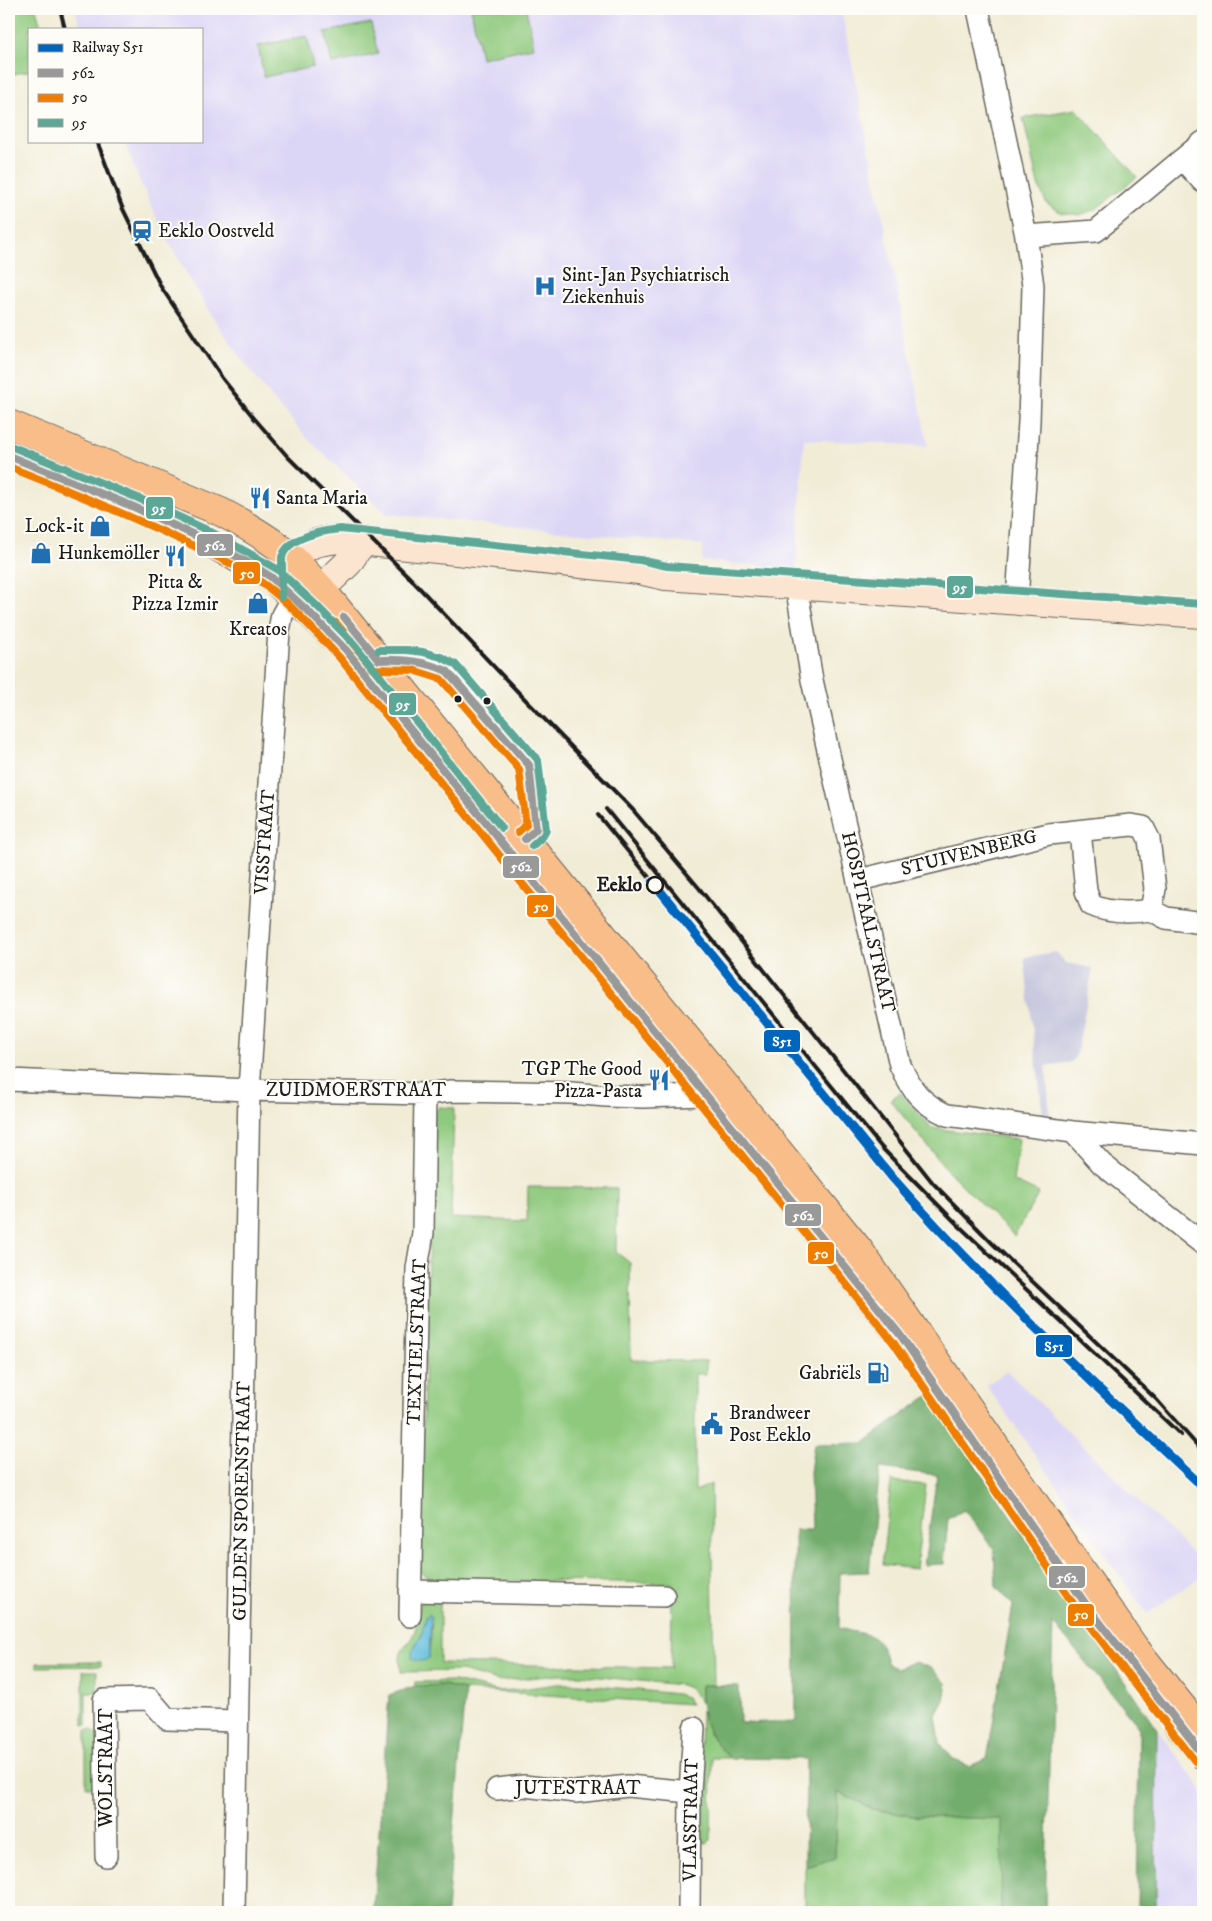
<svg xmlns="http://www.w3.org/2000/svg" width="1212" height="1921" font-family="'IM FELL DW Pica',serif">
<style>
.built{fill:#dcd6f6}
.industrial{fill:#c2c2dc}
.green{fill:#8fc97e;stroke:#56724d;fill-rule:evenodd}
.forest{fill:#73ad6d;stroke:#486444;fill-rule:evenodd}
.water{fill:#5ebcdc;stroke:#3d6c7c}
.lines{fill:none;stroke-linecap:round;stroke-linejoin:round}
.street-casing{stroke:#67655d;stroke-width:24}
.secondary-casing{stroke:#67655d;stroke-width:30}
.primary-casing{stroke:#67655d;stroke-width:30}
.street{stroke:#fff;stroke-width:21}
.secondary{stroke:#fce5d0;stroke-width:28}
.primary{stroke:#f8bd89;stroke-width:28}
.rail{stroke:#1c1c1c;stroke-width:4}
.bus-1-casing{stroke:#fdfcf7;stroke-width:11}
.bus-2-casing{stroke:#fdfcf7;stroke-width:11}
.bus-3-casing{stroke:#fdfcf7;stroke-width:11}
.bus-1{stroke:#999;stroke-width:8}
.bus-2{stroke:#ef7d00;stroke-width:8}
.bus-3{stroke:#5da796;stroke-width:8}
.rail-1-casing{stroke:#fdfcf7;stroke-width:12}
.rail-1{stroke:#0065bd;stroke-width:9}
.bus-dot{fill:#1c1c1c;stroke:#fdfcf7;stroke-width:2}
.stop-dot{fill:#fdfcf7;stroke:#1c1c1c;stroke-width:2.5}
.labels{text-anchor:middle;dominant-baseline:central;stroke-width:4;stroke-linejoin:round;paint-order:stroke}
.poi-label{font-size:19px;fill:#1c1c1c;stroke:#fdfcf7;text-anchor:start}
.street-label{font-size:19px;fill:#1c1c1c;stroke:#fdfcf7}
.stop-label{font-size:19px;font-weight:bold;fill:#1c1c1c;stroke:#fdfcf7;text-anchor:end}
.line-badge{stroke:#fdfcf7;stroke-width:2}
.badge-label{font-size:14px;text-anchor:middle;font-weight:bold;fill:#fff}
</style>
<rect width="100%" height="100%" fill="#fdfcf7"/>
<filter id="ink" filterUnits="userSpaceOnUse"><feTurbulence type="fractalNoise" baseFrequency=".02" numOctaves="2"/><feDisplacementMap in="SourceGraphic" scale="10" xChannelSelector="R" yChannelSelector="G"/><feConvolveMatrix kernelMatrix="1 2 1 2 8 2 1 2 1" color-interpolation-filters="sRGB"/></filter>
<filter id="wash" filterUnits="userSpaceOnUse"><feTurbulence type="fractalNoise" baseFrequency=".0096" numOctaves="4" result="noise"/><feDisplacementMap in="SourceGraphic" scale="20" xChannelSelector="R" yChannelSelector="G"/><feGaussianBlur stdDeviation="1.12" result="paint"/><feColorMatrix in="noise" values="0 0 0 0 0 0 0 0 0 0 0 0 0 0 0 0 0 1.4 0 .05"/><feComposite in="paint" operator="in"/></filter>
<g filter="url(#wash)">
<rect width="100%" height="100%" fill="#f1ecd6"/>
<!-- built -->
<path class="built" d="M75,9H841L928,446L804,439L796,568L702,561L703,545L387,514L308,439L274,400L244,362L214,319L171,247L140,182L124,141H201V29H81Z
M1007,1371L1203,1564V1575L1147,1614L986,1385Z
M1157,1729L1203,1791V1912H1156Z"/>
<!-- industrial -->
<path class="industrial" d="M1056,952L1066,963L1093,968L1077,1053L1072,1062L1046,1066L1050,1118L1043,1117L1024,957Z"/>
<!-- green -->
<path class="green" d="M9,9H36L42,29H29V71L9,75Z
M471,9H526L534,47L481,58Z
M371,23L378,54L332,64L325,32Z
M307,36L313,67L264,77L258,46Z
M1076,109L1137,177L1096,209L1080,215L1062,213L1047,204L1038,185L1023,118Z
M900,1093L932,1128L1019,1139L1013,1181L1039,1193L1014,1236L949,1172L890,1100Z
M439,1107L454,1108L451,1218L527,1221L528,1187L617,1188L616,1252L630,1263L631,1360L706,1361V1374H695V1491L711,1484L714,1685H701V1704L691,1689L681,1685L580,1675H558L498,1681L461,1671L401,1672C397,1643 406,1653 414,1633C418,1624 418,1612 420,1602L440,1596V1663L671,1668L672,1583L431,1579L418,1571L433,1113ZM432,1624L429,1658L415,1645L421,1636L424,1628Z
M891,1481L926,1485L916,1569L882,1565Z
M101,1662V1666L37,1667V1663Z
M83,1671H97V1692H86V1725H83Z
M454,1681L498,1691L513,1690L557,1684H579L677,1694L686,1697L691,1704L465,1690L444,1685L415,1686V1682Z
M701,1710L709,1734L729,1758H712L711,1840L707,1843L698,1842Z
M86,1730H92L98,1735V1787H86Z
M838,1792L873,1809L911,1816L1003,1819L1001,1912H805V1866L835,1857Z"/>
<!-- forest -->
<path class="forest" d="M928,1396L1157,1729L1156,1912H1137L1139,1727L1053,1623L1045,1912H1001L1002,1819L911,1816L873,1809L838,1792L835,1857L805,1866L806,1759L729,1758C705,1730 701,1723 701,1685L739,1686L740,1723L796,1721L795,1530H812L810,1472L814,1444L863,1443ZM880,1468L937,1475L924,1565L944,1564L948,1519L964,1510L994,1549L996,1587L1013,1605L987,1759L969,1766L954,1760L940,1743L936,1715L944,1700L947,1684L933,1669L916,1662L896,1668L887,1664C882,1631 866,1636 839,1628L840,1573L869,1572Z
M444,1685L465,1690L447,1912H373L389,1695L415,1686Z"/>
<!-- water -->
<path class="water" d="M429,1614L431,1616L429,1658C422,1662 419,1662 412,1658V1651L421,1636L426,1617Z"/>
</g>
<g filter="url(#ink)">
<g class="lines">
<!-- street casing -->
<g class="street-casing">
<path id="street" d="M978,9L1026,236L1033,286L1029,422L1017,600
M1183,160L1203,182
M1026,236L1096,231L1203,142
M796,585L812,680L900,1065C911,1090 922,1104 947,1115L1073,1132L1203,1144
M859,880L1049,834L1131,825L1143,827L1149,839L1155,889L1151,910C1131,913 1110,914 1091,905L1086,891L1080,831
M1151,910L1166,918L1203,923
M9,1080L249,1090L425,1094L451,1091L571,1093L606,1096L643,1097L704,1095L715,1087
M1073,1132L1102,1164L1203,1244
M410,1591L664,1596
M410,1616L417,1268L423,1233L425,1094
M497,1789L524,1786L576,1792L628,1786L690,1792
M106,1856L104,1700L150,1699L167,1719L237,1721
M234,1912L249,1090L279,631L282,615L292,597
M689,1912L690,1792L694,1728"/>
</g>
<!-- secondary casing -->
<g class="secondary-casing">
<path id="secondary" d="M362,542L348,563L321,589L292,597V558C309,543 317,541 340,539L639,570L666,576L1203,614"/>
</g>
<!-- primary casing -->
<g class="primary-casing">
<path id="primary" d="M9,424L221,512C246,525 271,539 292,558C302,568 311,579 321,589L859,1250L1134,1647L1203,1733
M9,456L134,507L207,541L271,577L311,614L346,650L391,706
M436,761L894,1328
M1177,1723L1203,1755"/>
</g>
<!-- street -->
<use href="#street" class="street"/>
<!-- secondary -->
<use href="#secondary" class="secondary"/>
<!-- primary -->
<use href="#primary" class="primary"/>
<!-- rail -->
<path class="rail" d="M60,9L65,29
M97,141L122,207L161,287L222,378L254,418L288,457L409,577L519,693L633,810L699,888L933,1183L992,1243L1156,1399L1203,1452
M606,809L882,1148L956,1223L1181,1435
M598,815L653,882"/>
<!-- bus-1 casing -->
<g class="bus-1-casing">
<path id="bus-1" d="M9,456L134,507L207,541L247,562L271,577L311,614L346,650L901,1336L1087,1606L1203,1755
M344,617L379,660C404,659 424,661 447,671L529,765L536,829L525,839"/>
</g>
<!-- bus-2 casing -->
<g class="bus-2-casing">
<path id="bus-2" d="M9,467C67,490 124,513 181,540C209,553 240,566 265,585C292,605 315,632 339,657L893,1342L1079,1612L1195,1761
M336,623L374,669L413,670L441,679L519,769L526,825L518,832"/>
</g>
<!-- bus-3 casing -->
<g class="bus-3-casing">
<path id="bus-3" d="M13,447L138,498L211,532L277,569L318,607L354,644L502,828
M282,597V557C288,537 322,531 340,529L640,560L667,566L1203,604
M379,650H407L423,652L441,657L455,664L538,760L546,830L543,836L532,846"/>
</g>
<!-- bus-1 -->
<use href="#bus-1" class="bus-1"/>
<!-- bus-2 -->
<use href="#bus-2" class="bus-2"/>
<!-- bus-3 -->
<use href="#bus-3" class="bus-3"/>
<!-- rail-1 casing -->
<g class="rail-1-casing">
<path id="rail-1" d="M653,882L891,1176C988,1287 1096,1386 1203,1487"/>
</g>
<!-- rail-1 -->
<use href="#rail-1" class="rail-1"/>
</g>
</g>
<!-- icons -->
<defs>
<g id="station-bare" transform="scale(1.725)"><path d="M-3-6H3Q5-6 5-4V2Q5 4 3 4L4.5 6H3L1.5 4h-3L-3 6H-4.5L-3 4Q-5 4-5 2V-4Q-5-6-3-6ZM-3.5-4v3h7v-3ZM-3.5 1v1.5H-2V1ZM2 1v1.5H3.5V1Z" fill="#1f6fb2" stroke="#fdfcf7" stroke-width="2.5" paint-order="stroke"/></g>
<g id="hospital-bare" transform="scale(1.725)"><path d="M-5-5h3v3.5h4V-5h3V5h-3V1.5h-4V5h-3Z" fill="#1f6fb2" stroke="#fdfcf7" stroke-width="2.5" paint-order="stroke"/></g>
<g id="restaurant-bare" transform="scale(1.725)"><path d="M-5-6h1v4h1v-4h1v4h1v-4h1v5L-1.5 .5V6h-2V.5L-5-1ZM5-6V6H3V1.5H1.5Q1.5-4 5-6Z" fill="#1f6fb2" stroke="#fdfcf7" stroke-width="2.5" paint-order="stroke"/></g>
<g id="shop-bare" transform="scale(1.725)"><path d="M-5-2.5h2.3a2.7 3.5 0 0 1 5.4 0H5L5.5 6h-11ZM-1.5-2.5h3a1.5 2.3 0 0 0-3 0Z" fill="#1f6fb2" stroke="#fdfcf7" stroke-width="2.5" paint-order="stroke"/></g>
<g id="fuel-bare" transform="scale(1.725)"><path d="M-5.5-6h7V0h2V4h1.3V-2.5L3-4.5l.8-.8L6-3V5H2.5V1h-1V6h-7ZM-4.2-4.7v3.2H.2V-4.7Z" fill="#1f6fb2" stroke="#fdfcf7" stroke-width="2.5" paint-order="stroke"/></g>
<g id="civic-bare" transform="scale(1.725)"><path d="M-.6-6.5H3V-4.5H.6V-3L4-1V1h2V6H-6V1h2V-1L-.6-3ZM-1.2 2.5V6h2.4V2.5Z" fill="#1f6fb2" stroke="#fdfcf7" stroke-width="2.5" paint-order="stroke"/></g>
</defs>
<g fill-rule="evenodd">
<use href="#station-bare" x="142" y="231"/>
<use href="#hospital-bare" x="545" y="286"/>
<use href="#restaurant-bare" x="260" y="498"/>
<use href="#shop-bare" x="100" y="526"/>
<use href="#shop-bare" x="41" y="553"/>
<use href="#restaurant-bare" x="175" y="556"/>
<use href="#shop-bare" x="258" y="603"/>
<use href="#restaurant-bare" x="659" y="1080"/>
<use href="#fuel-bare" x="878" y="1373"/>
<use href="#civic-bare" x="712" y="1424"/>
</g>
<!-- markers -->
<g class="bus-dot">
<circle cx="458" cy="699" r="4.5"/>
<circle cx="487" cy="701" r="4.5"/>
</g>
<circle class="stop-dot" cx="655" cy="885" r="8"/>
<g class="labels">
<!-- poi labels -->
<g class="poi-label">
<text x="158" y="231">Eeklo Oostveld</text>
<text x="562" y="275">Sint-Jan Psychiatrisch<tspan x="562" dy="22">Ziekenhuis</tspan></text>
<text x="276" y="498">Santa Maria</text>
<text x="84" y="526" text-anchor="end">Lock-it</text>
<text x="58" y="553">Hunkemöller</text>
<text x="175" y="582" text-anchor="middle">Pitta &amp;<tspan x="175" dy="22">Pizza Izmir</tspan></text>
<text x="258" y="629" text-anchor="middle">Kreatos</text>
<text x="642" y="1069" text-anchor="end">TGP The Good<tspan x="642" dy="22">Pizza-Pasta</tspan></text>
<text x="861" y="1373" text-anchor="end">Gabriëls</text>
<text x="729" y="1413">Brandweer<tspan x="729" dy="22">Post Eeklo</tspan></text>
</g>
<!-- street labels -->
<g class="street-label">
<text transform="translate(265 842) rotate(-86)">VISSTRAAT</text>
<text transform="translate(969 853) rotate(-14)">STUIVENBERG</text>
<text transform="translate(868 922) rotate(77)">HOSPITAALSTRAAT</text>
<text x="356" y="1090">ZUIDMOERSTRAAT</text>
<text transform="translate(417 1342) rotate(-88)">TEXTIELSTRAAT</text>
<text transform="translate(242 1501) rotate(-89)">GULDEN SPORENSTRAAT</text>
<text transform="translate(106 1768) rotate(-90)">WOLSTRAAT</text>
<text x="578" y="1788">JUTESTRAAT</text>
<text transform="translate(691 1820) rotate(-89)">VLASSTRAAT</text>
</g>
<!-- stop labels -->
<g class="stop-label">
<text x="642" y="885">Eeklo</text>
</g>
</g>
<g class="line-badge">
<rect x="145" y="496" width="29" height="24" rx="5" fill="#5da796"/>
<rect x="196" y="533" width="38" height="24" rx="5" fill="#999"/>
<rect x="232" y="561" width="29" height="24" rx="5" fill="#ef7d00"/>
<rect x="946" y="575" width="28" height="24" rx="5" fill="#5da796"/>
<rect x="388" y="692" width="29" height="24" rx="5" fill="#5da796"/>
<rect x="502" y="855" width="38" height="24" rx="5" fill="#999"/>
<rect x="526" y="894" width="29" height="24" rx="5" fill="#ef7d00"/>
<rect x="763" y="1029" width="38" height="24" rx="5" fill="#0065bd"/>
<rect x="784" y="1203" width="38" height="24" rx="5" fill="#999"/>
<rect x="807" y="1241" width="28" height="24" rx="5" fill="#ef7d00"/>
<rect x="1035" y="1334" width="38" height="24" rx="5" fill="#0065bd"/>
<rect x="1048" y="1565" width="38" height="24" rx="5" fill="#999"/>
<rect x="1067" y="1603" width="28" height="24" rx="5" fill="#ef7d00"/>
</g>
<g class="badge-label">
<text x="159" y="513">95</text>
<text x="215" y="550">562</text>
<text x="247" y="578">50</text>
<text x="960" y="592">95</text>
<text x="403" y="709">95</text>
<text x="521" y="871">562</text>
<text x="541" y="911">50</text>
<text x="782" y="1046">S51</text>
<text x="803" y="1220">562</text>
<text x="821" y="1258">50</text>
<text x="1054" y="1351">S51</text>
<text x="1067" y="1582">562</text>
<text x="1081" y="1619">50</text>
</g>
<!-- margin -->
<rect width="1212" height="1921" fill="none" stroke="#fdfcf7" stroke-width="30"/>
<!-- legend -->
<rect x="28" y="28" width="175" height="115" fill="#fdfcf7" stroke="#a3a29f"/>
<rect x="38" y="44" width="25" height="8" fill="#0065bd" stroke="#a3a29f"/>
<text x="72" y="52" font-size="15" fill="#1c1c1c">Railway S51</text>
<rect x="38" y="69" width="25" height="8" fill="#999999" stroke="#a3a29f"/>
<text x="72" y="78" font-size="15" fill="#1c1c1c">562</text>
<rect x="38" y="94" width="25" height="8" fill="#ef7d00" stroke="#a3a29f"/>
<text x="72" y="102" font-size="15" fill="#1c1c1c">50</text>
<rect x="38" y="119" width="25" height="8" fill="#5da796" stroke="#a3a29f"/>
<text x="72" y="128" font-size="15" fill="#1c1c1c">95</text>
</svg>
